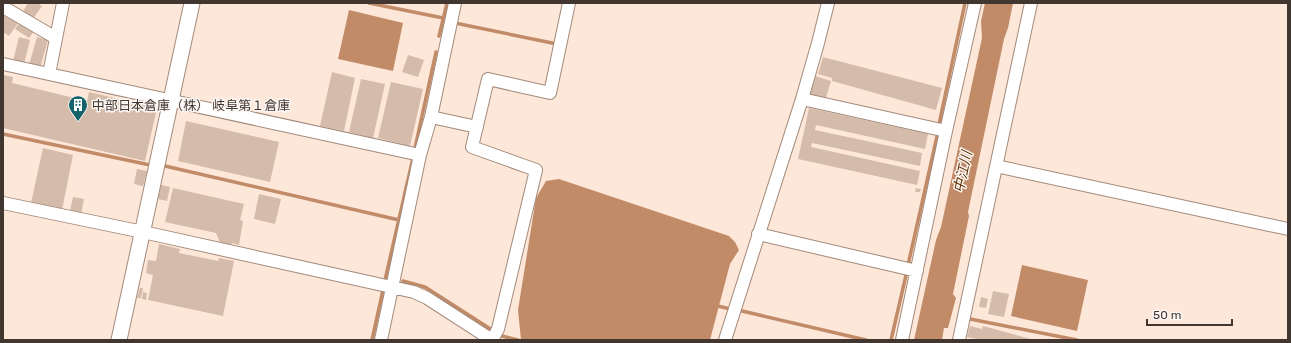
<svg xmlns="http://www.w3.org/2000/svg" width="1291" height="343" font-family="Rubik,'Noto Sans JP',sans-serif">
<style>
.water{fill:#c28b68}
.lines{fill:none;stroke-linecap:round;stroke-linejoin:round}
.stream{stroke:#c28b68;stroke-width:3.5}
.building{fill:#d5bbaa}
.minor-casing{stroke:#a38a7a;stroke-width:14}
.tertiary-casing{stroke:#a38a7a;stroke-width:17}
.minor{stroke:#fff;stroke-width:12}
.tertiary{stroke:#fff;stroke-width:15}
.labels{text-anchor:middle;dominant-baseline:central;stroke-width:3;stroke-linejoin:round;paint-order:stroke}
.poi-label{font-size:13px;fill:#423730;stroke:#fdf7f4;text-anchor:start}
.water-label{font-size:14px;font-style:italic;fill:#622f02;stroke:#fdf7f4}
</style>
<rect width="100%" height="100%" fill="#fde7d9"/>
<!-- water -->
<path class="water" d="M985,3H1013L1008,28L1004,39L968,212L969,216L953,294L956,298L948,328H944L942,340H914L936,240L941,227L982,38L981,21Z
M349,10L403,23L393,71L338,59Z
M559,179L729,236L735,242L739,250L730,264L710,340H521L518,310L536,198L546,181Z
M1022,265L1088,280L1077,331L1011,316Z"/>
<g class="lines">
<!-- stream -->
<path class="stream" d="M369,3L443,18
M455,23L557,44
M439,36L447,3
M939,124L965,3
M3,134L150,165
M415,148L436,52
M165,166L399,220
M908,265L938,132
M385,280L413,158
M403,281L425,287L492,330
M718,306L730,309
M742,311L866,340
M970,319L1077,340
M502,336L518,340
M372,340L383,290
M891,340L907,271"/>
</g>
<!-- building -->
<path class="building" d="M28,3H37L42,6L31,22L21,15Z
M3,13L18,23L9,36L3,32Z
M20,22L34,31L29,38L15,29Z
M19,37L30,40L24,64L13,61Z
M37,37L48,40L40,68L29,65Z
M408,55L424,60L418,77L402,72Z
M823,57L942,88L936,110L832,81V78L818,74Z
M332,72L355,78L344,131L320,126Z
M3,75L13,77L12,83L87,101L89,92L157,108L145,161L3,128Z
M815,76L831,81L825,101L809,97Z
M361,79L385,84L373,138L349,132Z
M391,82L423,89L410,146L378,138Z
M809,108L928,134L925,149L816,125L815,130L922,153L920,166L812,143L811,147L920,171L917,185L798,159Z
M186,121L279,142L270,182L178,161Z
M43,148L73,155L62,210L31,203Z
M137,169L147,171L143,186L134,184Z
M161,185L170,187L167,201L158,199Z
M173,188L244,204L240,220L243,221L239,245L232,243L230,247L221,245L216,233L165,222Z
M916,188L921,189L920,192H915Z
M259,194L281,199L275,224L254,219Z
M73,197L84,199L81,214L70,211Z
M159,244L180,249L179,253L218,261L219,258L234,261L223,316L148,300L153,275L146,273L148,260L156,261Z
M140,288H143L141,298H137Z
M993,291L1009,294L1004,317L988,314Z
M143,292L147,293L146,300L142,299Z
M981,297L988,299L986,308L979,307Z
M970,326L982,329L983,326L1034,340H982L967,337Z"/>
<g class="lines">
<!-- minor casing -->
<g class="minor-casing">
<path id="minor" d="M3,7L56,38
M3,64L420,155
M49,74L63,3
M802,99L946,131
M431,117L477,127
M996,166L1288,229
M3,203L143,232L414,292L427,298L492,340
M758,234L917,271
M381,340L420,155L431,117L455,3
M492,340L498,329L536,170L472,147L488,79L550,93L569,3
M725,340L802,99L818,43L828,3
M902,340L946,131L975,3
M959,340L1031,3"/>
</g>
<!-- tertiary casing -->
<g class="tertiary-casing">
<path id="tertiary" d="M119,340L192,3"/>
</g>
<!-- minor -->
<use href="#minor" class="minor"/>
<!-- tertiary -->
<use href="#tertiary" class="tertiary"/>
</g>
<!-- icons -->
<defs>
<g id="building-pin" transform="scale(1)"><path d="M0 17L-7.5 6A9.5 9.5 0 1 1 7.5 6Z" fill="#14636a" stroke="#fdf7f4"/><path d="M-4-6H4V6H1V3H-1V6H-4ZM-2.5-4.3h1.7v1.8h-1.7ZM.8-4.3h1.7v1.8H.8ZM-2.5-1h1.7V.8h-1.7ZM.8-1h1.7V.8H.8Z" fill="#fff"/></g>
</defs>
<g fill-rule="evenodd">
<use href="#building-pin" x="78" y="105"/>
</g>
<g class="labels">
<!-- poi labels -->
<g class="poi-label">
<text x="92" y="105">中部日本倉庫（株） 岐阜第１倉庫</text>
</g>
<!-- water labels -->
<g class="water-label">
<text transform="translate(963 172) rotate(-78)">中江川</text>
</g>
</g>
<!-- border -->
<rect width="1291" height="343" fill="none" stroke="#423730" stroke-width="8"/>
<!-- scale -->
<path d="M1147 319v6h85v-6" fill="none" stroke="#423730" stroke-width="2"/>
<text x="1153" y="319" font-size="12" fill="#423730" stroke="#fdf7f4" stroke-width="3" paint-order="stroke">50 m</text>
</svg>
